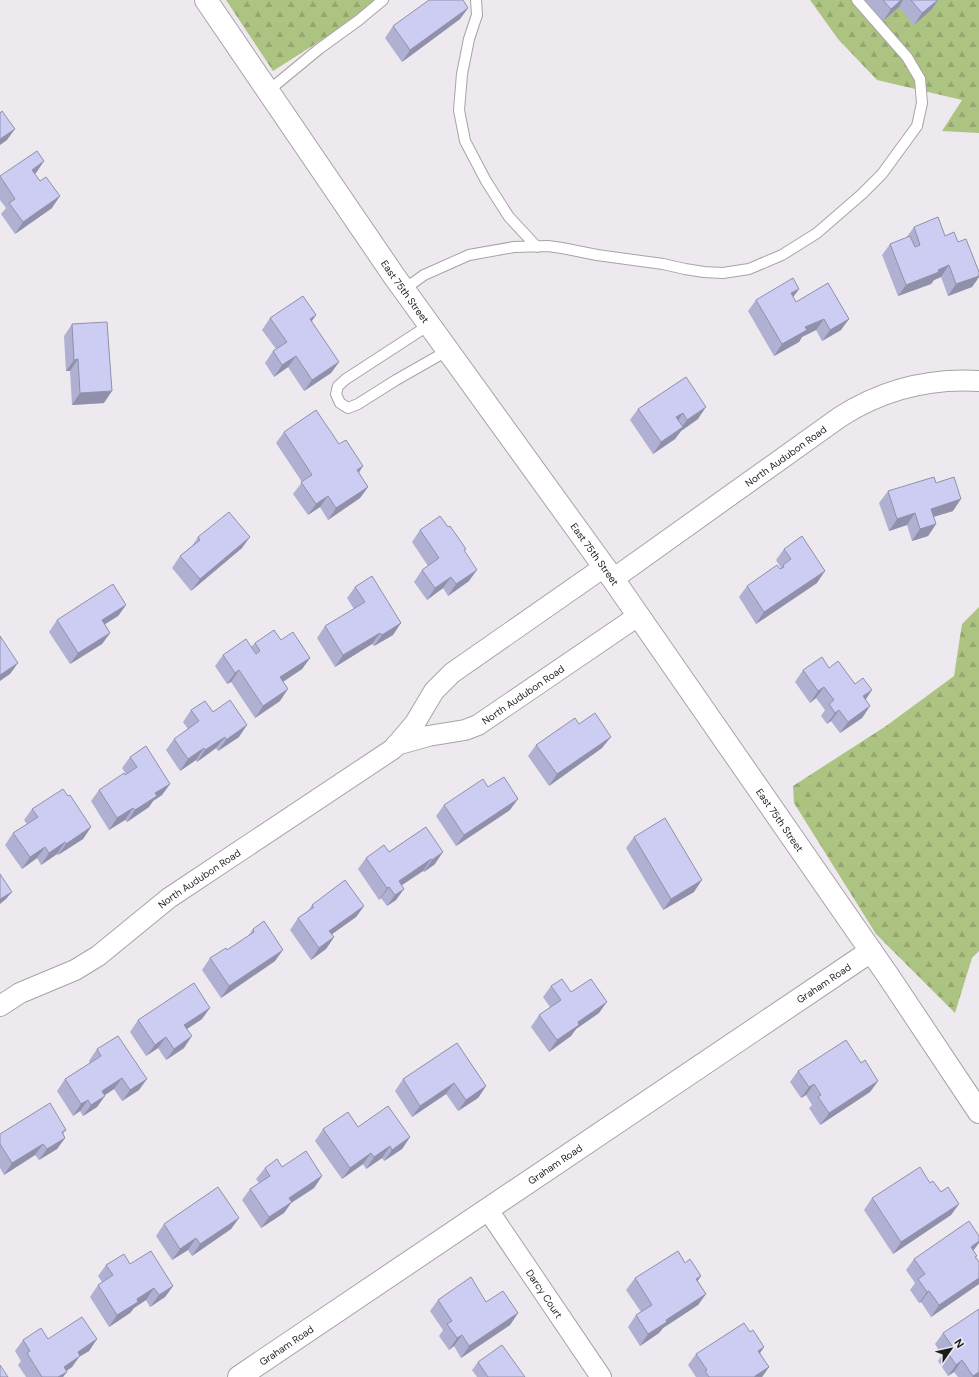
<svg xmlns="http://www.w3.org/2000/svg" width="979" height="1377" font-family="'DM Sans',sans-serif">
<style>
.forest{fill:url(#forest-firs)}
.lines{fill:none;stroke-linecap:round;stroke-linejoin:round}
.lane-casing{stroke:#a8a3a8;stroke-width:12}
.street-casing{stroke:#a8a3a8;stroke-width:22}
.secondary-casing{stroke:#a8a3a8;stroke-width:24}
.lane{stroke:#fff;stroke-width:10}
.street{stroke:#fff;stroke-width:20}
.secondary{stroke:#fff;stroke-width:22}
.wall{fill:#b0b0d2}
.shaded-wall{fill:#9090ab}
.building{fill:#cdcdf4;stroke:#9090ab}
.labels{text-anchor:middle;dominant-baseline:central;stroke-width:3.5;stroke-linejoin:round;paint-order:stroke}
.street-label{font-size:10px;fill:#1d1c1d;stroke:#eee9ee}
</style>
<defs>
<pattern id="forest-firs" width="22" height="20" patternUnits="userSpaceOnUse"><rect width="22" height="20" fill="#adc381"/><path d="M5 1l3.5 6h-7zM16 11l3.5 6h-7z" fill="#94a76f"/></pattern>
</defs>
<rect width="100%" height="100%" fill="#eee9ee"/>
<!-- forest -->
<path class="forest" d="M226,0H384L273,71Z
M810,0H979V133L942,131L962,100L877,80L838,39Z
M979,607V951L972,958L955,1013L876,934L794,803L793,786L886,726L954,676L962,624Z"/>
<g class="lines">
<!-- lane casing -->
<g class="lane-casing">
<path id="lane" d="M476,0L477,15L469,39L462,74L459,110L465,141L486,181L509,217L537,247
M268,91L319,49L359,20L383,0
M403,290L424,275L469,255L514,247L548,246L562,248L597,255L663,264L685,269L704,272L723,273L749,269L782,255L817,233L862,194L882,174L917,126L922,103L920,79L907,57L857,0
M429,325L346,379L338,386L336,394L340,403L348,408L358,404L396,380L447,351"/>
</g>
<!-- street casing -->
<g class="street-casing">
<g id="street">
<path id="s1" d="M613,579L840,417C882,390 929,378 979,381"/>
<path id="s2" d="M396,745L428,736L465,730L478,725L638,616"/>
<path id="s3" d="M0,1006L20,993L75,970L98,956L169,898L393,749L415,723L434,691L452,673L604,567"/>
<path id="s4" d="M488,1210L601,1377"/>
</g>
</g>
<!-- secondary casing -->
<g class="secondary-casing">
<g id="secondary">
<path id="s5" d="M206,0L394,276L613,579L889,977L979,1112"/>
<path id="s6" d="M239,1377L871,951"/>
</g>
</g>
<!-- lane -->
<use href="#lane" class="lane"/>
<!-- street -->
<use href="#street" class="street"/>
<!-- secondary -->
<use href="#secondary" class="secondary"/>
</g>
<!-- wall -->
<path class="wall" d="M865,0H938L932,9L914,25L899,7L883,21Z
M468,8L460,19L402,62L385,38L393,26Z
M44,161L35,174L52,208L15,234L1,214L6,208L0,200V176Z
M914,227L945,236L958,242L979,272V277L972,287L948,296L941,277L934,280L931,284L898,296L882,255L890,244L906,238Z
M799,289L793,297L796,302L841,330L822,341L816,330L802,337L799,342L774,356L748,311L756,300Z
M270,318L312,322L339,362L331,373L304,391L288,367L274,377L265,363L273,351L276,349L262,330Z
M72,324L104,403L72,405L70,371H66L64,336Z
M686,377L698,419L681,431L675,439L653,454L630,420L638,409Z
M284,432L339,444L363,466L359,473L368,487L360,498L328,520L320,507L308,515L293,494L302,482L276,443Z
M936,483L953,511L933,517L936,524L928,536L912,541L907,525L889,531L879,503L888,491Z
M420,530L464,551L469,581L448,596L443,588L427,600L414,582L422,570L428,566L412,542Z
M198,537L242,548L191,591L172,568L180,556L192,546Z
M784,549L817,583L756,624L739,597L747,586L780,569L781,568L776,560Z
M355,587L393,635L374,646L372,644L335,667L317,638L325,626L354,609L347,598Z
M126,605L118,616L105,624L110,633L102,644L70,664L49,632L57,620Z
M281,640L310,658L302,669L283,682L280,701L255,718L231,682L227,684L215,666L223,655L251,647L255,643Z
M803,670L865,699L870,706L862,718L840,733L831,721L827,724L821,716L825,710L816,698L810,703L795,682Z
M191,710L213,712L239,737L218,751L216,748L197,762L196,760L180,771L166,750L174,739L188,729L183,722Z
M579,724L602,748L549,786L528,756L536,745Z
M130,757L170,784L162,795L153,801L149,807L127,822L125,820L109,830L91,801L99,790L126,774L122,768Z
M488,787L510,810L456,846L436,816L444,805Z
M68,796L91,827L83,839L58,855L57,854L41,865L37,858L22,869L5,845L13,833L27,824L24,820L32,809Z
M426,827L435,864L424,872L423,871L402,885L396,900L387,906L381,898L379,900L358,869L366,858L389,852Z
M634,837L694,892L663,910L626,848Z
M312,905L364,906L356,917L332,934L334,937L326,949L311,960L290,930L298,918L308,911Z
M253,929L275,961L221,998L202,970L210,958L227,950L248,936Z
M551,986L571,992L599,1013L576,1029L571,1036L549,1052L531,1027L539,1015L550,1007L543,997Z
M202,1019L187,1029L184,1048L166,1060L158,1048L146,1056L130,1032L138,1020Z
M457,1043L486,1086L478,1098L458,1111L446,1094L412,1117L395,1091L403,1079Z
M97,1049L139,1090L122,1101L114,1089L105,1095L97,1107L83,1116L80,1111L73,1116L57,1091L65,1079L90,1063L89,1061Z
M861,1063L878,1081L870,1092L820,1125L809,1108L812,1105L806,1095L801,1098L790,1082L798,1071Z
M358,1127L410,1137L402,1149L384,1161L382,1158L366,1169L363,1164L342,1179L315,1141L323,1129Z
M66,1130L63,1134L65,1138L57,1149L39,1160L35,1155L4,1175L0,1168V1134Z
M282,1167L322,1176L314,1188L291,1203L284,1213L261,1228L242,1200L250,1189L259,1183L256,1179L265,1168Z
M930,1183L941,1192L959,1204L951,1215L893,1254L864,1210L872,1198Z
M239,1218L231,1229L192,1256L188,1250L172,1260L156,1236L164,1224Z
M974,1251L976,1257L979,1262V1284L931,1317L921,1302L919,1303L910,1290L915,1283L906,1270L914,1259Z
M130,1264L173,1286L165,1297L150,1307L146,1300L134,1308L130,1313L109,1327L90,1297L98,1285L102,1282L98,1276L106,1265Z
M635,1278L698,1281L706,1294L698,1305L663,1328L659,1333L640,1346L628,1327L636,1315L641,1312L626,1290Z
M438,1300L486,1302L518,1313L510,1325L461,1358L454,1346L449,1350L439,1336L443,1330L430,1311Z
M750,1332L764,1347L760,1353L769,1367L762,1377H696L688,1365L696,1354Z
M943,1333L979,1377H958L954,1372L948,1376L938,1361L942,1355L935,1344Z
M48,1339H97L89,1351L79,1357L72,1367L66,1371L63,1377H26L18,1365L21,1361L15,1351L23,1340Z
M478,1362L525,1377H477L472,1370Z"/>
<!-- shaded-wall -->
<path class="shaded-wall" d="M901,0H903L899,7L883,21L891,9Z
M938,0L932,9L914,25L922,13Z
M468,8L460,19L402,62L410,50Z
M15,129L7,140L0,145V139Z
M44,161L36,173L24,181L32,170Z
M60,196L52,208L15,234L23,222Z
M949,265L941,277L934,280L931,284L898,296L906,285L938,270Z
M979,276V277L972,287L948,296L956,284Z
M799,289L791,300V293Z
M316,315L308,327L310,319Z
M824,319L816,330L802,337L799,342L774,356L782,344L805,327Z
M849,319L841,330L822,341L830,330Z
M296,356L288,367L274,377L282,365Z
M78,359L70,371H66L74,360Z
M339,362L331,373L304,391L312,380Z
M112,391L104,403L72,405L80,393Z
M706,407L698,419L681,431L675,439L653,454L661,442L681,428L687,420Z
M683,413L675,425L676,417Z
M363,466L355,477L357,470Z
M368,487L360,498L328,520L336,508Z
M328,496L320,507L308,515L316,504Z
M961,499L953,511L923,520L931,509Z
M915,513L907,525L889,531L897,519Z
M936,524L928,536L912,541L920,529Z
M250,537L242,548L191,591L200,579Z
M477,570L469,581L448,596L456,584Z
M825,571L817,583L756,624L764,612Z
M451,577L443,588L427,600L435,588Z
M126,605L118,616L94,631L102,620Z
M401,623L393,635L374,646L382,635Z
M110,633L102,644L70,664L78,653Z
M380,633L372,644L335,667L343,655Z
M310,658L302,669L272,689L280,677Z
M18,663L10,674L0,681V675Z
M239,670L231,682L227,684L235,673Z
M824,687L816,698L810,703L818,691Z
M288,689L280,701L255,718L263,706Z
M872,690L864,702L863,696Z
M870,706L862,718L840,733L848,722Z
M839,710L831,721L827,724L835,713Z
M247,725L239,737L218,751L226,740Z
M225,737L216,748L197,762L205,750Z
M611,737L602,748L549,786L557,774Z
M204,748L196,760L180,771L188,759Z
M170,784L162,795L153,801L149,807L127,822L135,810L155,793Z
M518,799L510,810L456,846L464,835Z
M133,808L125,820L109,830L117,818Z
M91,827L83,839L58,855L66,844Z
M65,842L57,854L41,865L49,853Z
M45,847L37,858L22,869L30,857Z
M443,852L435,864L424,872L432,860Z
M431,859L423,871L393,891L399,881Z
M702,880L694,892L663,910L671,899Z
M389,887L381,898L379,900L387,888Z
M404,889L396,900L387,906L395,895Z
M12,892L6,899L0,904V899Z
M364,906L356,917L321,942L329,931Z
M334,937L326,949L311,960L319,948Z
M283,950L275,961L221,998L229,986Z
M607,1002L599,1013L576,1029L571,1036L549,1052L557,1040L578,1022Z
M210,1008L202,1019L176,1036L184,1025Z
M192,1036L184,1048L166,1060L174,1049Z
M166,1037L158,1048L146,1056L155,1045Z
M122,1078L114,1089L94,1102L102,1091Z
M147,1079L139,1090L122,1101L130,1090Z
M878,1081L870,1092L820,1125L829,1113Z
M454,1083L446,1094L412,1117L420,1106Z
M814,1084L806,1095L801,1098L809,1087Z
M486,1086L478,1098L458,1111L466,1100Z
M105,1096L97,1107L83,1116L91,1105Z
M88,1100L80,1111L73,1116L81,1104Z
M410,1137L402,1149L384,1161L392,1150Z
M65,1138L57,1149L39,1160L47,1149Z
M43,1144L35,1155L4,1175L12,1163Z
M390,1146L382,1158L366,1169L374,1157Z
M371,1153L363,1164L342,1179L350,1168Z
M322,1176L314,1188L291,1203L284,1213L261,1228L269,1217L289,1198Z
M959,1204L951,1215L893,1254L901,1242Z
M239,1218L231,1229L192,1256L200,1244Z
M196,1238L188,1250L172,1260L180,1249Z
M979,1241V1243L973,1251L971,1247Z
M701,1276L693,1288L696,1279Z
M979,1278V1284L931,1317L939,1305Z
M173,1286L165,1297L150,1307L159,1295Z
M154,1288L146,1300L134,1308L130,1313L109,1327L117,1315L137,1299Z
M929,1291L921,1302L919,1303L927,1292Z
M706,1294L698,1305L663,1328L659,1333L640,1346L648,1334L666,1320Z
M518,1313L510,1325L461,1358L469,1346Z
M462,1335L454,1346L449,1350L457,1338Z
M97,1339L89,1351L79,1357L72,1367L58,1377L64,1367L78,1352Z
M764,1347L756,1359L758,1351Z
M962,1360L954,1372L948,1376L956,1365Z
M769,1367L762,1377H755V1376Z
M67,1372L63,1377H58Z
M979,1372V1377H972L973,1376Z"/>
<!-- building -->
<path class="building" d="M429,0H463L468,8L410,50L393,26Z
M883,0H901L891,9Z
M911,0H938L922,13Z
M2,111L15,129L0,139V113Z
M37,151L44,161L32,170L40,181L46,177L60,196L23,222L9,203L15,199L0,176Z
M938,217L945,236L954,232L958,242L966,239L979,272V276L956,284L949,265L938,270L939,272L906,285L890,244L910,236L915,247L920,245L914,227Z
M793,278L799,289L791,293L796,302L828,283L849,319L830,330L824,319L805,327L807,330L782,344L756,300Z
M303,296L316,315L310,319L339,362L312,380L296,356L282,365L273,351L287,342L270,318Z
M107,322L112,391L80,393L78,359L74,360L72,324Z
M686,377L706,407L687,420L683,413L676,417L683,427L661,442L638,409Z
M316,410L339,444L346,440L363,466L357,470L368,487L336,508L328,496L316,504L301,482L312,475L284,432Z
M934,477L936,483L954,477L961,499L931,509L936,524L920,529L915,513L897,519L888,491Z
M229,512L250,537L200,579L180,556L200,540L198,537Z
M440,516L448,527L450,526L466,549L464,550L477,570L456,584L451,577L435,588L422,570L439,558L420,530Z
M802,536L825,571L764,612L747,586L777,565L780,569L784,567L783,565L791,559L784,549Z
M372,576L401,623L382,635L380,633L343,655L325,626L365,602L355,587Z
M113,584L126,605L102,620L110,633L78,653L57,620Z
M274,630L281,640L293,632L310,658L280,677L288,689L263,706L239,670L235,673L223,655L246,639L256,654L260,651L255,643Z
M0,636L18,663L0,675Z
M822,657L829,668L838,661L855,684L863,678L872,690L863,696L870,706L848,722L839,710L835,713L829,704L834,700L824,687L818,691L803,670Z
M230,700L247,725L226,740L225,737L205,750L204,748L188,759L174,739L199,721L191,710L205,701L213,712Z
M595,713L611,737L557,774L536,745L575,718L579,724Z
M146,746L170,784L155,793L157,796L135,810L133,808L117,818L99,790L124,773L125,775L137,767L130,757Z
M504,777L518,799L464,835L444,805L483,779L488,787Z
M63,789L68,796L70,795L91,827L66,844L65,842L49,853L45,847L30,857L13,833L38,817L32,809Z
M665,818L702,880L671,899L634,837Z
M426,827L443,852L432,860L431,859L399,881L404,889L395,895L389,887L387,888L366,858L384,845L389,852Z
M0,874L12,892L0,899Z
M345,880L364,906L329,931L334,937L319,948L298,918L314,907L312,905Z
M264,921L283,950L229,986L210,958L226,948L227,950L254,932L253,929Z
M562,979L571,992L591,979L607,1002L578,1022L579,1025L557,1040L539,1015L561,1000L551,986Z
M194,983L210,1008L184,1025L192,1036L174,1049L166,1037L155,1045L138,1020Z
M118,1036L147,1079L130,1090L122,1078L102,1091L105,1096L91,1105L88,1100L81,1104L65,1079L101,1056L97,1049Z
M846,1040L861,1063L865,1060L878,1081L829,1113L818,1097L821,1095L814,1084L809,1087L798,1071Z
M457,1043L486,1086L466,1100L454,1083L420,1106L403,1079Z
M50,1103L66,1130L62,1132L65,1138L47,1149L43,1144L12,1163L0,1144V1134Z
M388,1106L410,1137L392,1150L390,1146L374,1157L371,1153L350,1168L323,1129L348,1112L358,1127Z
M306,1151L322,1176L289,1198L292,1202L269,1217L250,1189L270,1176L265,1168L277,1159L282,1167Z
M920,1167L930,1183L933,1181L941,1192L948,1187L959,1204L901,1242L872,1198Z
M218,1187L239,1218L200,1244L196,1238L180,1249L164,1224Z
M969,1221L979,1236V1241L971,1247L977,1256L975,1257L979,1262V1278L939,1305L929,1291L927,1292L918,1279L925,1274L914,1259Z
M151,1251L173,1286L159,1295L154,1288L137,1299L138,1302L117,1315L98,1285L113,1275L106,1265L124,1254L130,1264Z
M678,1251L685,1263L690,1259L701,1276L696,1279L706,1294L666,1320L667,1322L648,1334L636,1315L652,1305L635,1278Z
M471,1277L486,1302L503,1291L518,1313L469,1346L462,1335L457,1338L447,1324L452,1321L438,1300Z
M979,1309V1372L973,1376L962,1360L956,1365L946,1350L952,1346L943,1333Z
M82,1317L97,1339L78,1352L80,1356L64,1367L67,1372L58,1377H42L27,1353L30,1351L23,1340L41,1328L48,1339Z
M744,1323L750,1332L753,1330L764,1347L758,1351L769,1367L755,1376V1377H709L705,1371L707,1370L696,1354Z
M502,1345L525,1377H488L478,1362Z
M0,1365L8,1377H0Z"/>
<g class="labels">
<!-- street labels -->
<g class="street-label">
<text stroke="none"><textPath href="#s5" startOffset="353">East 75th Street</textPath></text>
<text stroke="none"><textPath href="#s1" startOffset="212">North Audubon Road</textPath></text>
<text stroke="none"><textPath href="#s5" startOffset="677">East 75th Street</textPath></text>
<text stroke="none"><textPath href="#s2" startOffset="139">North Audubon Road</textPath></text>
<text stroke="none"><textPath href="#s5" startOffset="1001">East 75th Street</textPath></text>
<text stroke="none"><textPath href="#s3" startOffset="238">North Audubon Road</textPath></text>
<text stroke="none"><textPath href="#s6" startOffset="705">Graham Road</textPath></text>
<text stroke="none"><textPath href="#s6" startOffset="381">Graham Road</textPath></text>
<text stroke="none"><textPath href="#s4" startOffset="101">Darcy Court</textPath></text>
<text stroke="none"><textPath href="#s6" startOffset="57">Graham Road</textPath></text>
</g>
</g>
<!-- north arrow -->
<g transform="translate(951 1349) rotate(56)" stroke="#eee9ee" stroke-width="3" paint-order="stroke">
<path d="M0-3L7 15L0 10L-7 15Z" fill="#1d1c1d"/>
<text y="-6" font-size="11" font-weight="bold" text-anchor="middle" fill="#1d1c1d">N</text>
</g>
</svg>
